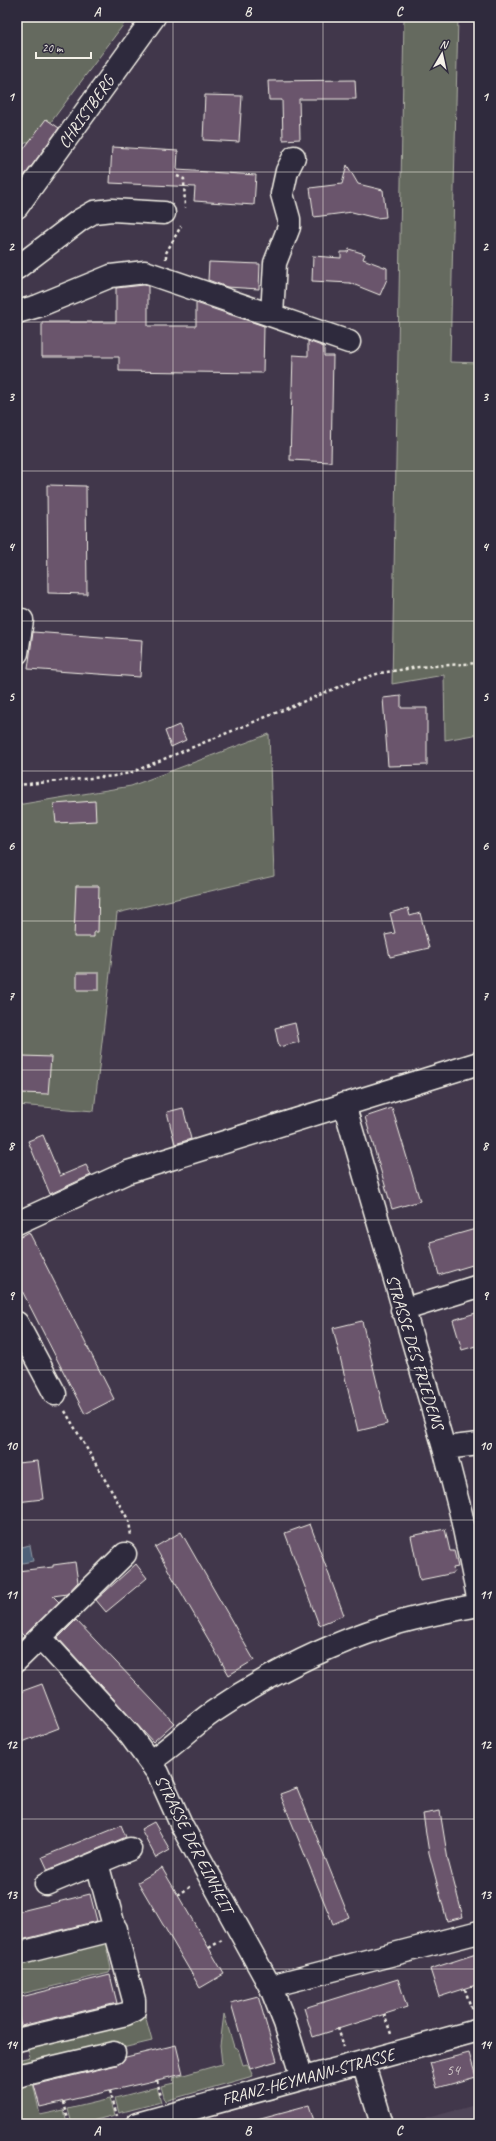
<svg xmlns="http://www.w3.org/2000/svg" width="496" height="2141" font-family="Caveat,sans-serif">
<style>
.built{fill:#504458}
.green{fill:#656b5e;stroke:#acaea3}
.water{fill:#4d6078;stroke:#909aa5}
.building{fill:#6a556c;stroke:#f4f1e8}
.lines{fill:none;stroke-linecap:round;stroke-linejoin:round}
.minor-casing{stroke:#f4f1e8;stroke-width:25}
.path{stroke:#f4f1e8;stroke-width:2.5;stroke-dasharray:3 3;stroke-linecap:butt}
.minor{stroke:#2f2a3d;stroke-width:22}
.grid{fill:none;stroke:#f4f1e8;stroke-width:1;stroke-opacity:0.55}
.labels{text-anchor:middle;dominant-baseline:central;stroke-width:3;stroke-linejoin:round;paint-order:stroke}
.number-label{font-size:15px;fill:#d2cac9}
.street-label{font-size:17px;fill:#f4f1e8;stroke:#2f2a3d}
.neatline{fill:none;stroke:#f4f1e8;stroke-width:1.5}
.grid-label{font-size:13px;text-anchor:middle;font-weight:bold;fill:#f4f1e8}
</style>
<rect width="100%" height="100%" fill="#41374b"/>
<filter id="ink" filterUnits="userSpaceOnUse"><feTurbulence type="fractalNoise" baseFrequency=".025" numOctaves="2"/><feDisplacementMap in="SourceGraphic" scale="8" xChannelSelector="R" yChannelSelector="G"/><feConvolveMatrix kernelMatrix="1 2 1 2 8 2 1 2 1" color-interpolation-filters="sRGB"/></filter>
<g filter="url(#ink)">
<!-- built -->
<path class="built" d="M479,2104V2124H405Z"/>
<!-- green -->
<path class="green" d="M17,17H129L42,134L17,148Z
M404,17H458L450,362L479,363V734L445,740L444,675L392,684Z
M269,734L274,876L117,913L94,1111L17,1105V805L131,786Z
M107,1937L112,1948L107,1950L111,1969L109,1973L17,1995V1959Z
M224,2014L234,2047L238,2049L243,2065L247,2064L253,2076L165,2101L161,2086L174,2083L173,2078L222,2064L220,2045Z
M145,2015L152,2041L30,2070L40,2115L64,2110L67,2124H22L17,2109V2060L30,2057L27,2043Z
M157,2087L161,2102L119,2113L115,2098Z
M110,2099L115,2115L80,2124H72L68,2109Z"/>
<!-- water -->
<path class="water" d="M30,1545L33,1561L17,1564V1548Z"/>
<!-- building -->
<path class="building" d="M355,80L356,99H299L300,139L283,140L282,100H269L268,81Z
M205,95L242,96L239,142L203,140Z
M46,119L59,128L17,186V158Z
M112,147L178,151L177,170L256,175L254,205L194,201L195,187L110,183Z
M347,165L358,184L383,190L386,217L376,218L352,212L314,217L310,188L342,184Z
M349,249L365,254L363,259L387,268V279L380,295L350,283L312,281L313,256L341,258V252H348Z
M209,262L260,264L259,289L227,287L208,280Z
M144,285L148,286V326H196V303L264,326L263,373L119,371V357H42V322H116V288Z
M308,341L324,347V356H333L331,462L290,460L293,355L308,356Z
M47,485L86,486L87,594L48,593Z
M33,632L142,640L140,677L28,669Z
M401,696V708H427V765L388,766L383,698Z
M179,725L186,740L171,747L165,731Z
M95,801L96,821L56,823L54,804Z
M76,886H99L98,932H94V937H74Z
M408,908L410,916L420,913L429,948L390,957L385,935L395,933L390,913Z
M77,973H99V990H77Z
M295,1023L299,1042L279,1047L275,1028Z
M23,1056L51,1057L48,1094L21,1093Z
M183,1108L191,1139L175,1144L167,1112Z
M392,1108L420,1201L392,1209L365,1117Z
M43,1135L60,1176L86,1165L91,1175L50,1194L28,1141Z
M479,1228V1263L439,1275L430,1242Z
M29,1232L114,1399L85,1414L17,1281V1239Z
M479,1312V1345L462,1350L453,1320Z
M362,1321L387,1424L358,1431L333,1328Z
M38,1461L43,1499L17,1502V1463Z
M310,1524L344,1615L319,1625L285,1533Z
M445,1529L450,1551H454L458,1567L453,1568L454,1573L420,1580L411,1536Z
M181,1532L254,1660L229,1675L155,1547Z
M75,1562L78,1582L67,1594L53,1596L59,1602L24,1636L17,1629V1571L53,1567V1565Z
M136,1564L147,1578L106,1612L96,1600Z
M76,1620L174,1723L153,1742L58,1638Z
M42,1684L59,1728L17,1744V1693Z
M297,1788L349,1917L333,1924L280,1794Z
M440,1811L448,1860L463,1917L447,1921L429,1853L423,1814Z
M154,1822L170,1850L156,1858L141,1829Z
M121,1825L126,1837L48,1870L42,1857Z
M162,1868L224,1974L200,1988L138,1882Z
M90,1894L97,1921L17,1941V1912Z
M479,1953V1984L439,1997L430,1969Z
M110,1975L117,2003L21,2026L17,2011V1998Z
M398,1979L407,2007L313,2037L304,2008Z
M258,1996L277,2061L250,2069L231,2003Z
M176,2045L183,2074L40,2107L34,2085L117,2065L122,2062L126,2057Z
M469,2053L476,2077L437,2088L430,2063Z
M309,2105L315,2124H258L257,2119Z"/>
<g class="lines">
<!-- minor casing -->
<g class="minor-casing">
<path id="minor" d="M17,207L154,17
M17,268L80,220L94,212L112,210L164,213
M17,312L38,306L111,276L145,272L349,342
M272,315L275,263L289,227V219L282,194L287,171L294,157
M17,653L22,620
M344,1104L444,1448L461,1514L479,1602
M17,1223L128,1172L479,1063
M402,1310L479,1286
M17,1323L55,1394
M444,1448L479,1444
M41,1638L130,1735L158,1773L182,1826L271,1988L285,2023L302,2078
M17,1660L125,1554
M150,1761C173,1747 191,1727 213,1712C266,1676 323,1647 384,1627C415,1617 447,1611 479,1605
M46,1884L130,1849
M17,1954L116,1929
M271,1988L282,1983L479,1932
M17,2040L126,2014L134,2010V2000L97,1863
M363,2062L382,2124
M17,2076L114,2053
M137,2124L479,2030"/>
</g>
<!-- path -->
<path class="path" d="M177,176L184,179L185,208
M166,259V253L181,226
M17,785L114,776L130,773L346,684L380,673L419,667L479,663
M65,1411L129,1521L131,1536
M178,1895L193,1885
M209,1948L222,1940
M465,1989L472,2011
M384,2014L391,2034
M338,2028L344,2047
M157,2080L161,2097
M110,2091L117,2116
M64,2102L69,2124"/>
<!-- minor -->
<use href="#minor" class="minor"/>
</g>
</g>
<!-- grid -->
<path class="grid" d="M173,17V2124M323,17V2124M17,172H479M17,322H479M17,471H479M17,621H479M17,771H479M17,921H479M17,1070H479M17,1220H479M17,1370H479M17,1520H479M17,1670H479M17,1819H479M17,1969H479"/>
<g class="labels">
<!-- number labels -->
<g class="number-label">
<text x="453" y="2070">54</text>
</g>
<!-- street labels -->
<g class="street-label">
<text transform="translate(86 112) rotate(-55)">CHRISTBERG</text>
<text transform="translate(415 1352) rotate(73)">STRASSE DES FRIEDENS</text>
<text transform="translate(194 1844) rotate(63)">STRASSE DER EINHEIT</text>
<text transform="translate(308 2077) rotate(-15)">FRANZ-HEYMANN-STRASSE</text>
</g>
</g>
<!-- margin -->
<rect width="496" height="2141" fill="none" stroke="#2f2a3d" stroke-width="44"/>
<!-- north arrow -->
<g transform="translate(442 54) rotate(9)" stroke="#2f2a3d" stroke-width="3" paint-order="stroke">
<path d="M0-3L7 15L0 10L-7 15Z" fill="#f4f1e8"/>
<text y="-6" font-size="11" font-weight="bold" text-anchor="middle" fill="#f4f1e8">N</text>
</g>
<!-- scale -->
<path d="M36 52v6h55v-6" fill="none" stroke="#f4f1e8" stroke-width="2"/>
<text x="42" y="52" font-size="12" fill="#f4f1e8" stroke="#2f2a3d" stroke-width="3" paint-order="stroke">20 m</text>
<rect x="22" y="22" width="452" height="2097" class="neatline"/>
<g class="grid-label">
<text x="97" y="16">A</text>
<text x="248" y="16">B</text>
<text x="399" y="16">C</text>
<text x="11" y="101">1</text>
<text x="485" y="101">1</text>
<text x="11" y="251">2</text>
<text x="485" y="251">2</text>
<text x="11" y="401">3</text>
<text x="485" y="401">3</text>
<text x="11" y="551">4</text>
<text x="485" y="551">4</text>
<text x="11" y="701">5</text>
<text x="485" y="701">5</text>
<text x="11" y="850">6</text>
<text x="485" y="850">6</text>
<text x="11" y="1000">7</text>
<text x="485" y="1000">7</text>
<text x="11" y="1150">8</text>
<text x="485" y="1150">8</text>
<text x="11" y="1300">9</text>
<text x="485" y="1300">9</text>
<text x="11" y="1450">10</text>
<text x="485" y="1450">10</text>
<text x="11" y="1599">11</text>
<text x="485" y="1599">11</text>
<text x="11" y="1749">12</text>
<text x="485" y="1749">12</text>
<text x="11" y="1899">13</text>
<text x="485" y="1899">13</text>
<text x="11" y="2049">14</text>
<text x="485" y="2049">14</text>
<text x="97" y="2135">A</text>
<text x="248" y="2135">B</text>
<text x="399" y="2135">C</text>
</g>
</svg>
